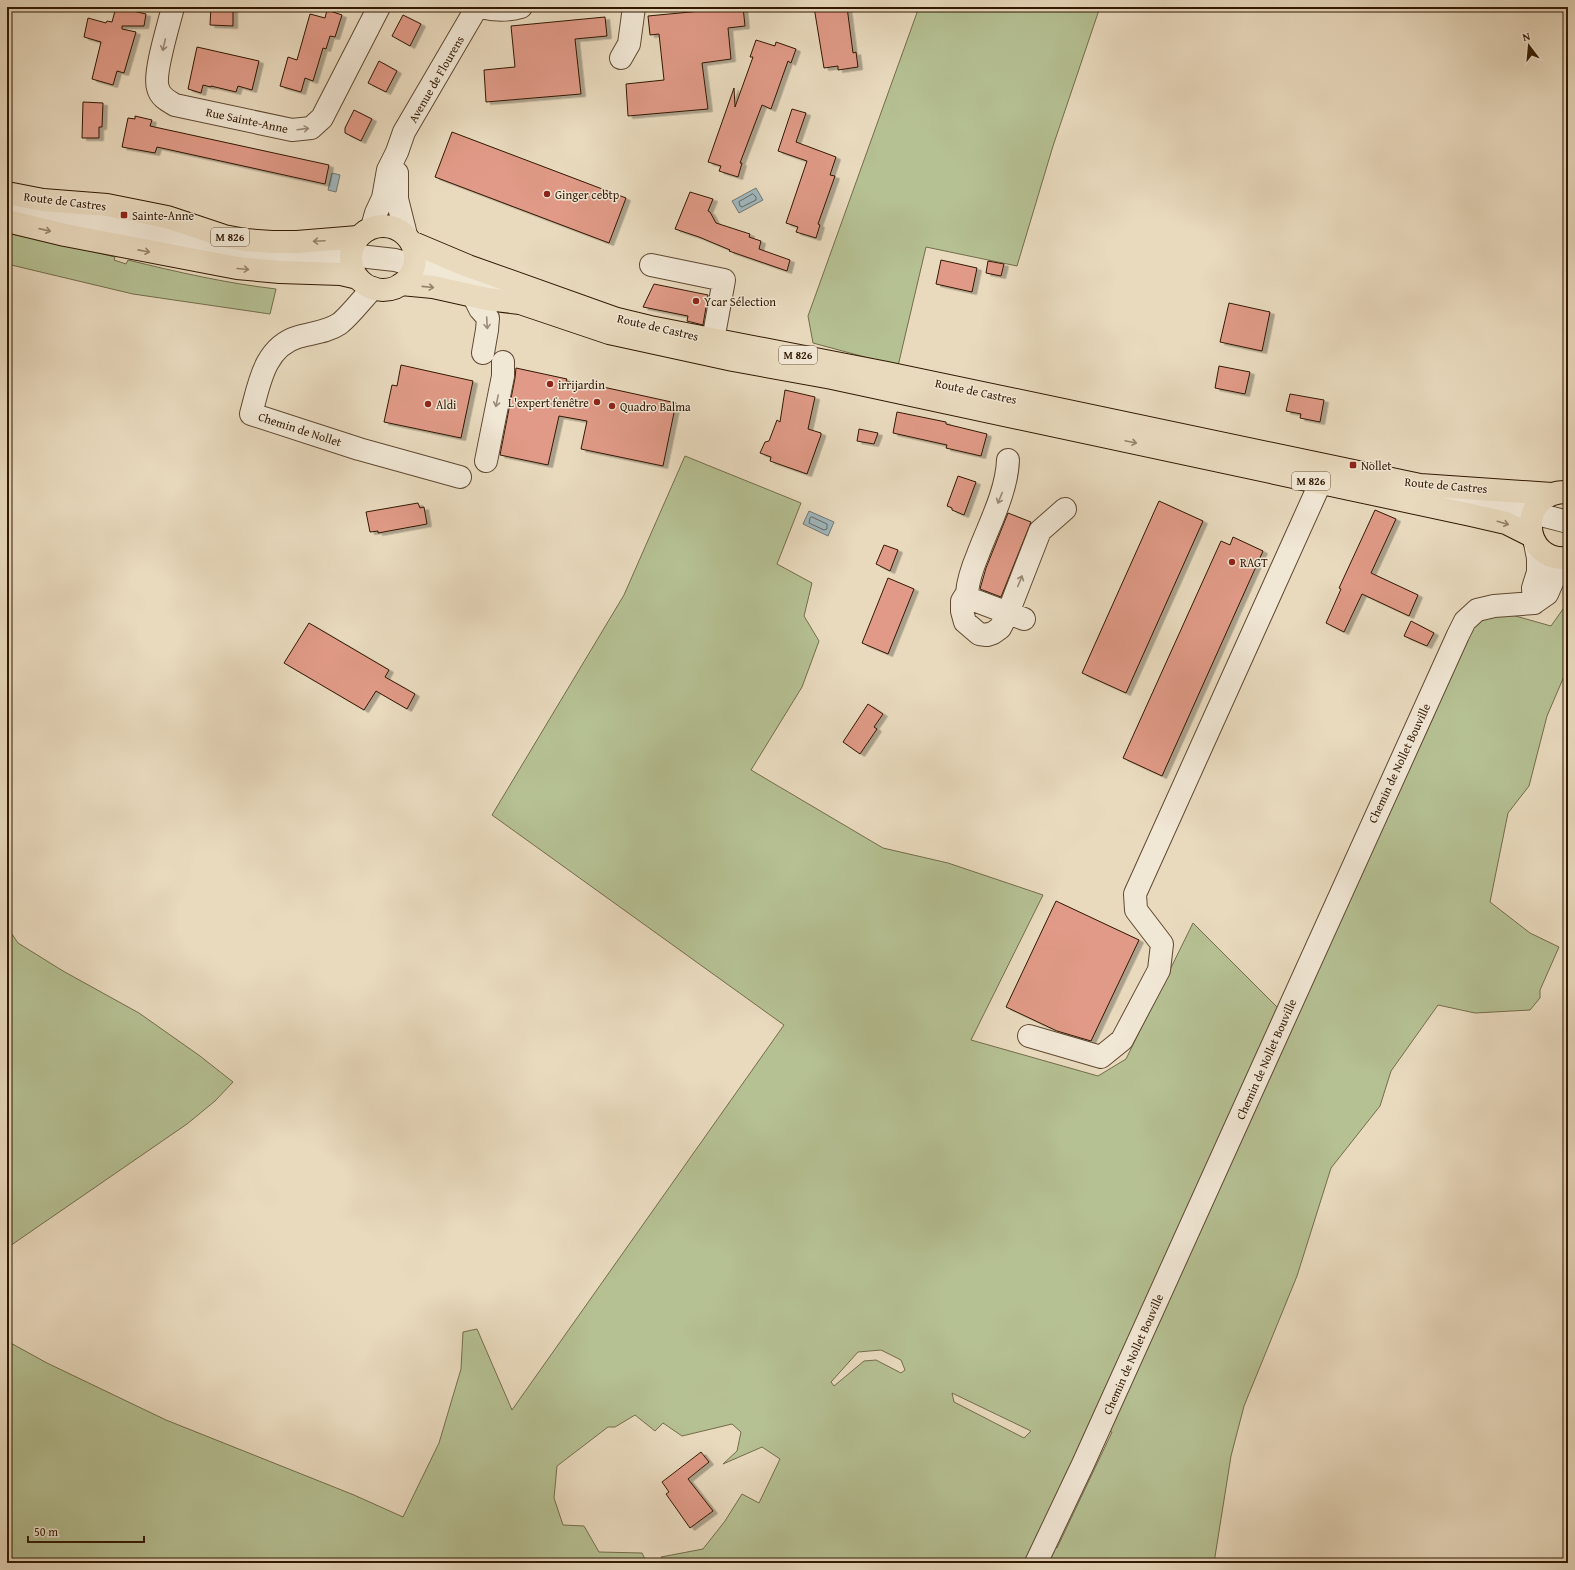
<svg xmlns="http://www.w3.org/2000/svg" width="1575" height="1570" font-family="'Gentium Book Plus',serif">
<style>
.green{fill:#b5c093;stroke:#736c4a;fill-rule:evenodd}
.water{fill:#9fb7be;stroke:#737773}
.lines{fill:none;stroke-linecap:round;stroke-linejoin:round}
.shore{stroke:#686860;stroke-width:1}
.building{fill:#e09a87;stroke:#311802;filter:url(#shadow)}
.minor-casing{stroke:#5f4831;stroke-width:24}
.major-casing{stroke:#311802;stroke-width:24}
.minor{stroke:#f1e7d5;stroke-width:22}
.major{stroke:#e9dabe;stroke-width:22}
.oneway{stroke:#9b8a76}
.oneway2{stroke:#968369}
.poi-dot{fill:#8f2418;stroke:#f1e7d5;stroke-width:1.5}
.labels{text-anchor:middle;dominant-baseline:central;stroke-width:3;stroke-linejoin:round;paint-order:stroke}
.shield{fill:#f1e7d5;stroke:#6b5641;stroke-width:1}
.shield-label{font-size:11px;font-weight:bold;fill:#311802}
.street-label{font-size:12px;fill:#311802;stroke:#f1e7d5}
.poi-label{font-size:12px;fill:#311802;stroke:#f1e7d5;text-anchor:start}
</style>
<defs>
<filter id="shadow"><feDropShadow dx="4.5" dy="2.5" stdDeviation="0" flood-color="#0004"/></filter>
</defs>
<rect width="100%" height="100%" fill="#e9dabe"/>
<filter id="stains"><feTurbulence type="fractalNoise" baseFrequency=".005" numOctaves="4"/><feColorMatrix values="0 0 0 0 .2 0 0 0 0 .09 0 0 0 0 .02 0 0 0 .5 -.17"/></filter>
<radialGradient id="worn" r=".72"><stop offset=".6" stop-color="#630" stop-opacity="0"/><stop offset="1" stop-color="#630" stop-opacity=".3"/></radialGradient>
<!-- green -->
<path class="green" d="M919,7H1100L1053,146L1017,266L926,247L898,366L813,343L808,316Z
M7,233L70,246L115,257L114,260L126,264L128,260C177,272 225,283 276,289L270,314L133,294L7,264Z
M685,456L801,503L777,564L812,583L804,616L819,641L802,687L751,770L883,848L948,863L1043,895L971,1040L1098,1076L1126,1059L1193,923L1281,1011L1346,907L1432,720L1467,635L1483,615H1512L1551,626L1568,602V667L1547,716L1529,786L1508,813L1490,902L1530,933L1559,947L1540,990V998L1530,1010L1475,1013L1438,1005L1391,1071L1380,1106L1331,1168L1297,1276L1244,1406L1231,1456L1214,1563H667L661,1557L703,1549L725,1521L742,1494L759,1503L780,1459L762,1447L723,1464L737,1451L741,1432L732,1424L682,1436L663,1423L655,1431L635,1415L615,1427H608L557,1466L554,1498L563,1525L584,1526L599,1552L642,1553L647,1563H7V1341L47,1363L166,1420L354,1495L403,1517L439,1443L461,1369L463,1332L477,1329L512,1410L784,1025L492,815L624,595ZM881,1350L901,1360L905,1370L901,1373L876,1360L864,1361L834,1386L831,1382L858,1352ZM952,1393L1031,1431L1024,1438L954,1402ZM1102,1428L1112,1432L1057,1548L1041,1541Z
M7,927L18,943L63,971L139,1013L200,1056L233,1082L215,1101L187,1124L7,1248Z"/>
<!-- water -->
<path class="water" d="M332,173L340,175L336,192L328,190Z
M756,188L763,200L739,213L732,201Z
M809,511L834,522L828,536L803,524Z"/>
<g class="lines">
<!-- shore -->
<path class="shore" d="M753,194L756,197V200L742,207L740,206L739,202Z
M812,517L827,524V529L824,530L809,523L810,518Z"/>
</g>
<!-- building -->
<path class="building" d="M116,7L146,14L144,26H122V29L136,32L124,73L117,71L113,85L92,79L101,42L84,37L88,18L106,23L107,21L112,22Z
M211,7H233V26L210,25Z
M743,7L745,26L728,28L731,59L702,63L708,109L628,116L626,84L664,80L659,34L650,35L648,16Z
M814,7H847L853,53L856,52L858,67L838,70V66L824,68Z
M327,10L342,15L335,37L330,36L326,49L323,48L313,81L305,78L301,92L280,86L288,57L297,60L310,14L325,18Z
M403,15L421,24L410,46L392,36Z
M605,17L607,36L575,39L581,94L486,102L484,70L515,67L511,26Z
M756,40L775,46L776,42L796,49L791,63L788,61L771,109L762,105L740,163H742L738,177L719,171L721,166L708,162L734,88L735,107L753,57H750Z
M197,47L259,61L252,90L238,86L236,92L211,86V87L203,85L201,93L188,89Z
M379,61L397,71L386,92L368,83Z
M83,102L103,103L102,127H99V138H82Z
M792,109L806,113L796,142L836,157L830,175L835,176L818,224L820,225L816,238L796,232L798,227L786,223L807,161L778,151Z
M354,110L372,119L361,141L345,133V128Z
M135,116L152,120L150,126L329,165L325,184L157,147L155,153L122,147L128,118L135,119Z
M452,132L626,198L609,243L435,177Z
M690,192L713,199L708,211L710,212L716,223L750,234L749,237L761,241L759,249L790,260L787,271L729,251L730,250L699,237L675,229Z
M941,260L977,268L972,292L936,284Z
M988,261L1004,264L1001,276L986,273Z
M654,284L708,295L703,325L687,321L688,316L643,307Z
M1229,303L1270,312L1262,351L1220,342Z
M401,365L473,381L461,438L384,422L392,385L397,386Z
M1219,366L1250,372L1245,394L1215,388Z
M516,368L567,379L566,381L594,387V385L676,403L663,466L581,449L587,421L559,416L548,465L500,455L515,378Z
M785,390L815,397L808,429L821,433V435L807,474L770,461L771,457L760,453L765,442L769,441L777,420L780,422Z
M1290,394L1324,400L1320,422L1300,418L1301,414L1286,411Z
M897,412L946,422V424L987,434L981,456L946,448L947,445L893,433Z
M859,429L878,433L874,444L857,441Z
M958,476L976,482L964,515L952,510V508L947,506Z
M1159,501L1203,521L1126,693L1082,673Z
M418,503L420,508L424,507L427,524L378,533V531L370,532L366,512Z
M1375,510L1396,519L1371,573L1418,595L1409,616L1362,594L1344,632L1326,623L1341,589L1339,588Z
M1008,513L1031,522L1001,597L980,589L986,568Z
M1233,537L1263,551L1162,776L1123,758L1221,541L1230,545Z
M884,545L898,550L890,571L876,564Z
M888,578L914,589L888,654L862,643Z
M1411,621L1434,633L1427,646L1404,636Z
M309,623L389,670L385,677L415,694L407,709L376,691L364,710L284,663Z
M868,704L883,714L874,727L877,729L860,754L843,742Z
M1056,901L1139,940L1091,1041L1057,1031L1006,1007Z
M701,1452L709,1462L688,1479L713,1511L690,1528L666,1494L669,1492L662,1482Z"/>
<g class="lines">
<!-- minor casing -->
<g class="minor-casing">
<path id="minor" d="M173,7C169,24 153,74 158,88C160,97 168,101 175,105L292,130L311,128L322,118L379,7
M481,7C495,11 507,11 521,7
M621,58L629,44L634,7
M397,173V199L406,235
M7,205L146,231L242,254L286,256L350,255L395,260L525,297
M372,227L376,213L383,198L388,170L397,152L404,132L477,7
M651,265L724,280L713,340
M373,288C364,297 348,318 339,324C327,332 312,333 298,337C264,347 259,385 251,414L359,449L460,477
M474,297L480,309L488,318L487,330L483,353
M1008,460C1007,491 989,525 978,554C973,566 968,580 967,593L971,599L1024,619
M486,461L503,376V362
M1412,493L1441,497L1498,504L1568,522
M967,593L962,601V611L965,622L979,634L987,635L993,633L1000,628L1008,613L1040,531L1065,509
M1534,603L1533,588L1538,572V558L1535,543
M1029,1036L1101,1057L1122,1040L1159,970L1162,944L1136,910L1135,894L1318,488
M1036,1563L1083,1464L1458,635L1465,621L1477,610L1494,606L1534,603L1547,594L1554,578L1561,568L1568,562"/>
</g>
<!-- major casing -->
<g class="major-casing">
<path id="major" d="M7,193L43,200L107,205L167,217L224,236L245,240L272,242H297L358,237
M7,221L65,235L237,268L280,272L341,274L358,278
M351 258a32 32 0 1 1 64 0a32 32 0 1 1-64 0Z
M411,242L468,266L617,319L650,327L887,373L1420,485L1552,494
M401,284L433,287L487,299L520,303L609,333L733,360L832,378L1471,515L1506,523L1532,536
M1568,492C1517,490 1520,563 1568,558"/>
</g>
<!-- minor -->
<use href="#minor" class="minor"/>
<!-- major -->
<use href="#major" class="major"/>
</g>
<!-- one-way arrows -->
<defs><path id="oneway-shaft" d="M-6 0H5M1.5-3L5.5 0L1.5 3" fill="none" stroke-width="1.6" stroke-linecap="round" stroke-linejoin="round"/></defs>
<g class="oneway">
<use href="#oneway-shaft" transform="translate(164 45) rotate(103)"/>
<use href="#oneway-shaft" transform="translate(303 129) rotate(-7)"/>
<use href="#oneway-shaft" transform="translate(487 323) rotate(87)"/>
<use href="#oneway-shaft" transform="translate(497 401) rotate(102)"/>
<use href="#oneway-shaft" transform="translate(1000 498) rotate(112)"/>
<use href="#oneway-shaft" transform="translate(1020 581) rotate(-68)"/>
</g>
<g class="oneway2">
<use href="#oneway-shaft" transform="translate(45 230) rotate(13)"/>
<use href="#oneway-shaft" transform="translate(319 241) rotate(177)"/>
<use href="#oneway-shaft" transform="translate(144 251) rotate(11)"/>
<use href="#oneway-shaft" transform="translate(243 269) rotate(5)"/>
<use href="#oneway-shaft" transform="translate(428 287) rotate(6)"/>
<use href="#oneway-shaft" transform="translate(1131 442) rotate(12)"/>
<use href="#oneway-shaft" transform="translate(1503 523) rotate(16)"/>
</g>
<!-- markers -->
<g class="poi-dot">
<circle cx="547" cy="194" r="4"/>
<rect x="120" y="211" width="8" height="8" rx="2"/>
<circle cx="696" cy="301" r="4"/>
<circle cx="550" cy="384" r="4"/>
<circle cx="597" cy="402" r="4"/>
<circle cx="428" cy="404" r="4"/>
<circle cx="612" cy="406" r="4"/>
<rect x="1349" y="461" width="8" height="8" rx="2"/>
<circle cx="1232" cy="562" r="4"/>
</g>
<g class="labels">
<!-- shield labels -->
<g class="shield">
<rect x="211" y="228" width="38" height="18" rx="3"/>
<rect x="779" y="346" width="38" height="18" rx="3"/>
<rect x="1292" y="472" width="38" height="18" rx="3"/>
</g>
<g class="shield-label">
<text x="230" y="237">M 826</text>
<text x="798" y="355">M 826</text>
<text x="1311" y="481">M 826</text>
</g>
<!-- street labels -->
<g class="street-label">
<text transform="translate(436 79) rotate(-60)">Avenue de Flourens</text>
<text transform="translate(247 120) rotate(12)">Rue Sainte-Anne</text>
<text transform="translate(65 201) rotate(7)">Route de Castres</text>
<text transform="translate(658 327) rotate(13)">Route de Castres</text>
<text transform="translate(976 391) rotate(12)">Route de Castres</text>
<text transform="translate(300 429) rotate(18)">Chemin de Nollet</text>
<text transform="translate(1446 485) rotate(5)">Route de Castres</text>
<text transform="translate(1399 763) rotate(-65)">Chemin de Nollet Bouville</text>
<text transform="translate(1266 1059) rotate(-66)">Chemin de Nollet Bouville</text>
<text transform="translate(1133 1354) rotate(-66)">Chemin de Nollet Bouville</text>
</g>
<!-- poi labels -->
<g class="poi-label">
<text x="555" y="194">Ginger cebtp</text>
<text x="132" y="215">Sainte-Anne</text>
<text x="704" y="301">Ycar Sélection</text>
<text x="558" y="384">irrijardin</text>
<text x="589" y="402" text-anchor="end">L'expert fenêtre</text>
<text x="436" y="404">Aldi</text>
<text x="620" y="406">Quadro Balma</text>
<text x="1361" y="465">Nollet</text>
<text x="1240" y="562">RAGT</text>
</g>
</g>
<!-- margin -->
<rect width="1575" height="1570" fill="none" stroke="#e9dabe" stroke-width="24"/>
<rect x="8" y="8" width="1559" height="1554" fill="none" stroke="#311802" stroke-width="2"/>
<rect x="12" y="12" width="1551" height="1546" fill="none" stroke="#311802"/>
<!-- north arrow -->
<g transform="translate(1529 46) rotate(344)" stroke="#f1e7d5" stroke-width="3" paint-order="stroke">
<path d="M0-3L7 15L0 10L-7 15Z" fill="#311802"/>
<text y="-6" font-size="11" font-weight="bold" text-anchor="middle" fill="#311802">N</text>
</g>
<!-- scale -->
<path d="M28 1536v6h116v-6" fill="none" stroke="#311802" stroke-width="2"/>
<text x="34" y="1536" font-size="12" fill="#311802" stroke="#f1e7d5" stroke-width="3" paint-order="stroke">50 m</text>
<rect width="100%" height="100%" filter="url(#stains)"/>
<rect width="100%" height="100%" fill="url(#worn)"/>
</svg>
